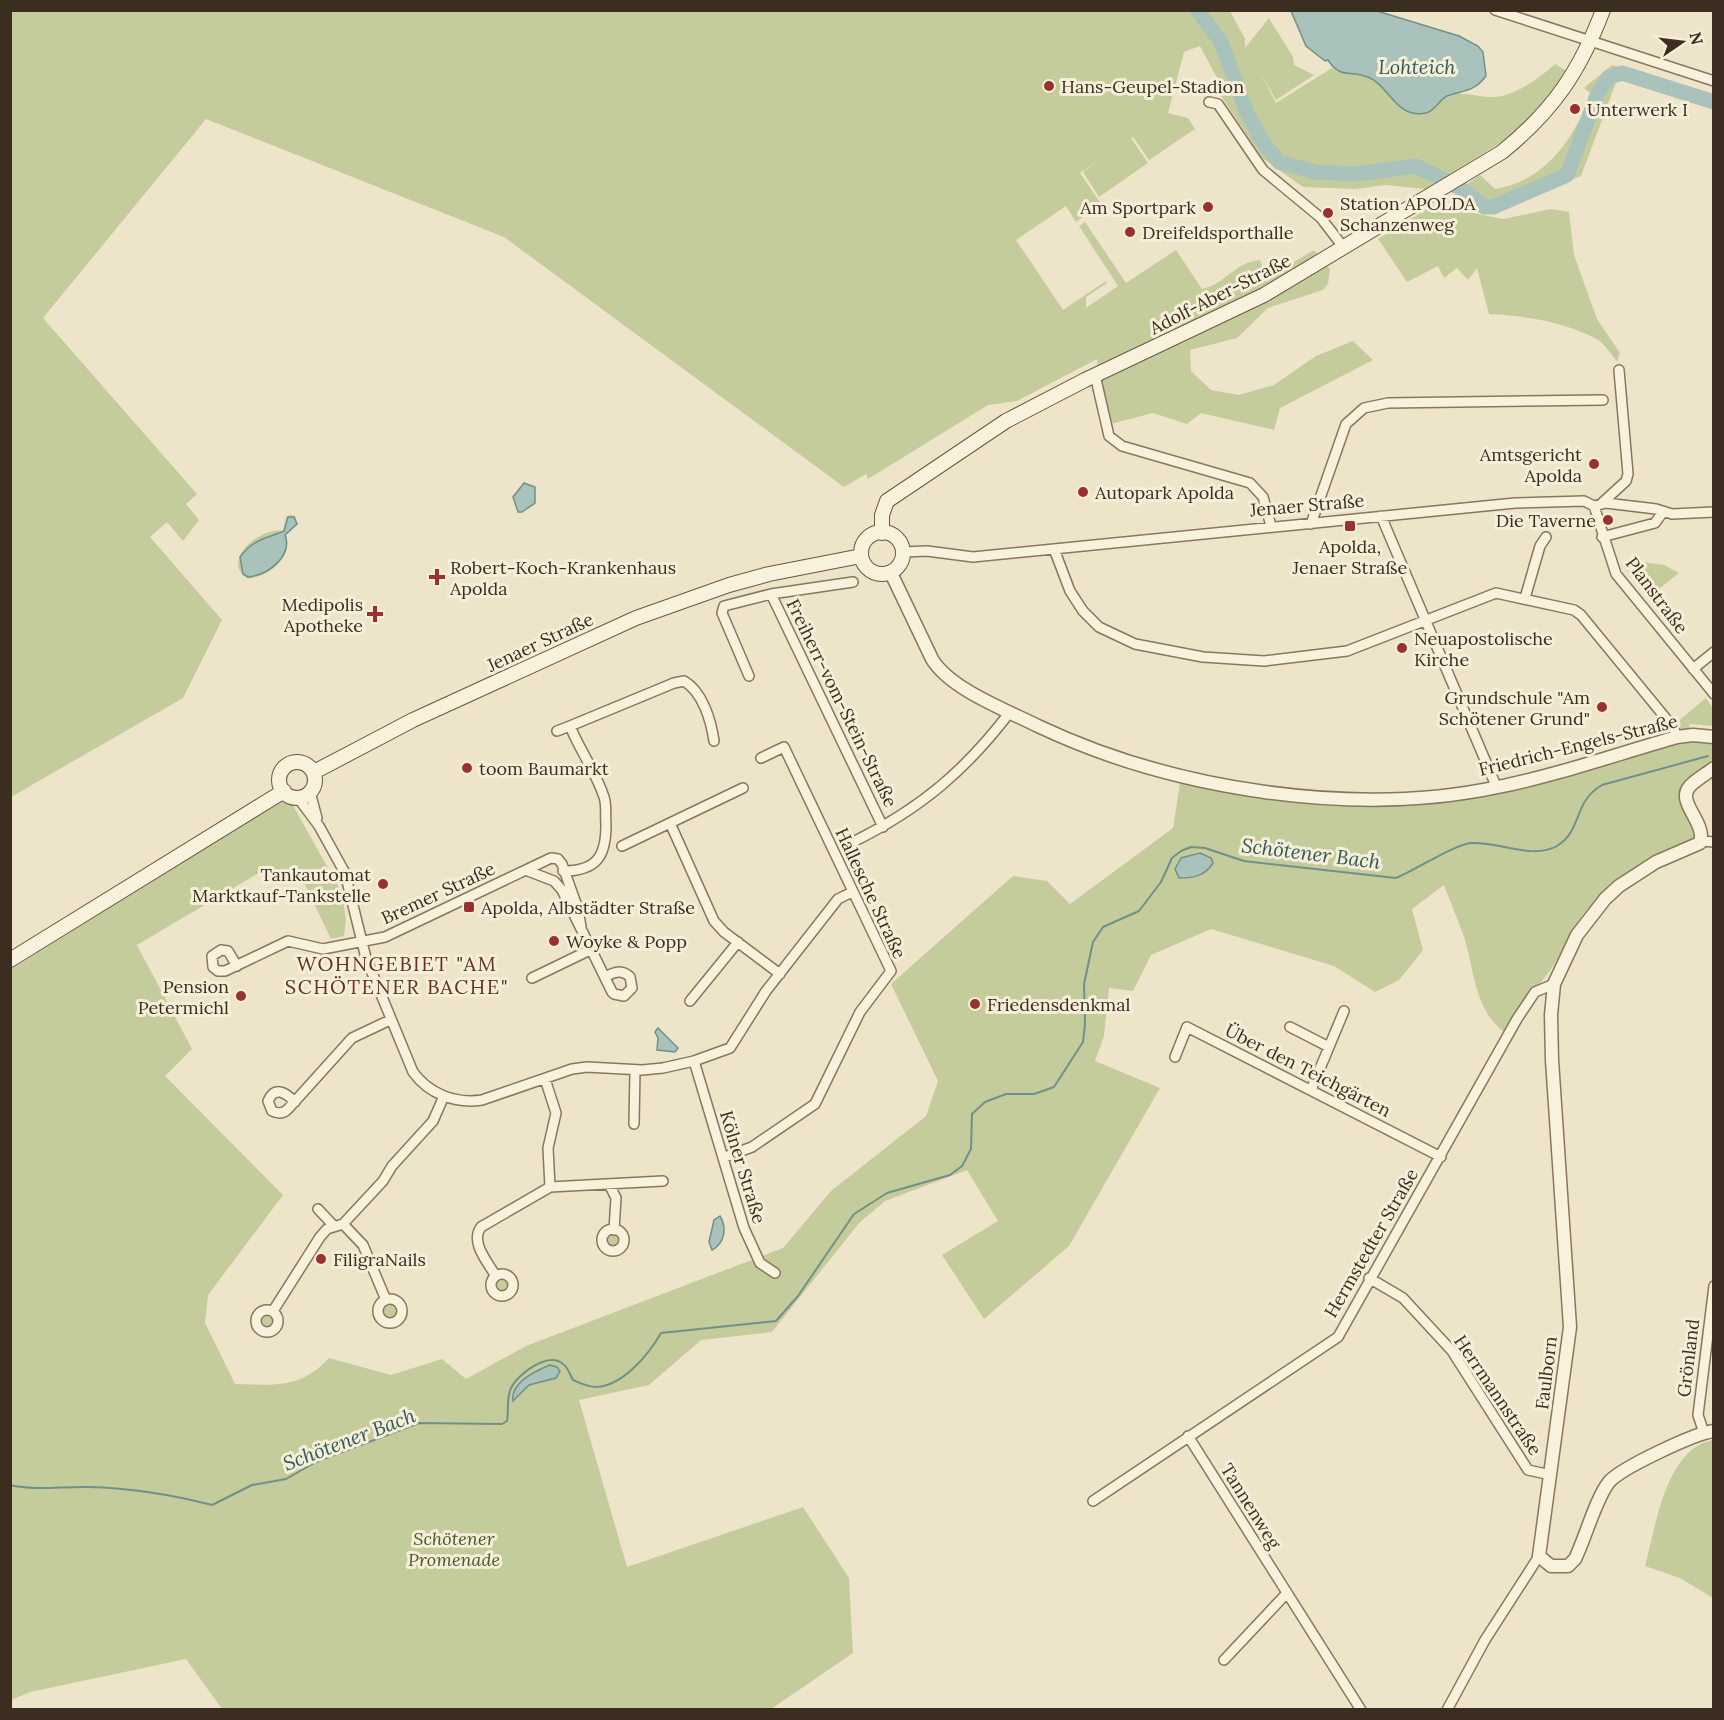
<svg xmlns="http://www.w3.org/2000/svg" width="1724" height="1720" font-family="Lora,serif">
<style>
.green{fill:#c5cc9c}
.water{fill:#a9c2bb;stroke:#709189;stroke-width:1.5}
.lines{fill:none;stroke-linecap:round;stroke-linejoin:round}
.stream{stroke:#709189;stroke-width:2}
.river{stroke:#a9c2bb;stroke-width:15}
.minor-casing{stroke:#8a765e;stroke-width:12}
.tertiary-casing{stroke:#8a765e;stroke-width:15}
.secondary-casing{stroke:#6c5741;stroke-width:16}
.minor{stroke:#f8f1dc;stroke-width:9}
.tertiary{stroke:#f8f1dc;stroke-width:12}
.secondary{stroke:#f8f1dc;stroke-width:14}
.poi-dot{fill:#98312f;stroke:#f5eed8;stroke-width:2}
.labels{text-anchor:middle;dominant-baseline:central;stroke-width:6;stroke-linejoin:round;paint-order:stroke}
.poi-label{font-size:18px;fill:#3b2e21;stroke:#f5eed8;text-anchor:start}
.street-label{font-size:18px;fill:#3b2e21;stroke:#f5eed8}
.park-label{font-size:18px;font-style:italic;fill:#4a5728;stroke:#f5eed8}
.water-label{font-size:20px;font-style:italic;fill:#315a58;stroke:#f5eed8}
.neighbourhood-label{font-size:20px;letter-spacing:1.5px;fill:#663121;stroke:#f5eed8}
</style>
<rect width="100%" height="100%" fill="#eee4c9"/>
<!-- green -->
<path class="green" d="M11,11H1230L1245,39V48L1269,18L1293,57L1294,65L1314,75L1276,100L1260,73L1276,103L1332,68C1342,77 1359,71 1372,78C1390,88 1387,104 1414,112C1429,116 1434,104 1445,97C1459,89 1479,98 1495,97C1517,95 1539,78 1555,64L1567,71L1543,104L1513,135L1425,189L1386,185L1355,189L1303,187L1262,158L1216,88L1218,80L1200,46L1184,52L1168,113L1188,118L1195,129L1149,160L1133,137L1131,138L1148,163L1099,197L1083,172L1097,161L1080,173L1101,204L1076,222L1066,206L1016,240L1063,310L1106,281L1107,283L1086,297V308L1118,286L1079,226L1085,222L1126,283L1176,250L1202,289C1226,284 1233,263 1260,260L1267,278L1314,250L1330,269L1328,284L1323,290L1268,308L1237,338L1190,350L1191,371L1211,390L1239,395L1274,385L1316,356L1353,341L1373,360L1280,408L1274,430L1201,413L1187,424L1153,413L1103,426L1097,359L1017,401L988,405L868,479L866,474L844,487L504,237L206,119L43,318L197,494L186,504L199,520L183,541L167,522L150,537L222,620L183,698L11,797Z
M1612,65L1713,95V101L1620,72L1581,176L1494,211L1480,208L1455,193L1480,175L1495,189C1546,181 1574,138 1591,94L1584,88Z
M1434,205L1503,219L1551,209L1569,212L1574,255L1597,319L1620,353L1617,361C1611,355 1605,344 1598,340C1566,322 1525,316 1489,314L1477,268L1468,280L1457,268L1444,278L1438,266L1407,282L1378,239Z
M290,515L295,516L298,524L286,534C293,558 271,575 248,579C219,561 261,526 283,531L286,517Z
M1642,562L1664,565L1679,573L1649,597L1622,565Z
M1706,698L1713,708V726L1690,724L1689,730L1679,731L1676,723Z
M1692,740L1713,742V763L1685,785L1696,822L1698,838L1614,882L1584,913L1572,931L1554,965L1504,1032C1473,1008 1475,969 1463,934C1457,918 1450,901 1444,885L1412,909L1423,950L1399,980L1375,992L1334,966L1211,929L1151,955L1133,991L1109,988L1104,1036L1095,1061L1160,1088L1069,1246L984,1319L942,1255L998,1221L967,1170L885,1201L860,1222L772,1332L701,1340L649,1385L579,1400L627,1567L803,1507L849,1578L853,1653L771,1709H222L186,1659L30,1692L11,1700V969L282,801L291,802L342,893L346,920L344,936L331,939L301,876L257,874L137,945L192,1049L165,1076L283,1195L208,1295L205,1323L235,1384C274,1385 301,1389 329,1358L391,1375L442,1359L466,1379L526,1346L783,1248L831,1191L926,1116L938,1081L891,984L1013,876L1047,881L1070,904L1173,828L1180,783L1267,797L1424,802L1499,794Z
M606 1241a7 7 0 1 1 14 0a7 7 0 1 1-14 0Z
M494 1286a7 7 0 1 1 14 0a7 7 0 1 1-14 0Z
M383 1312a7 7 0 1 1 14 0a7 7 0 1 1-14 0Z
M260 1321a7 7 0 1 1 14 0a7 7 0 1 1-14 0Z
M1713,1440H1714L1713,1598L1680,1578L1645,1566C1656,1527 1665,1449 1713,1440Z"/>
<!-- water -->
<path class="water" d="M1291,11H1377L1459,36L1478,46L1483,52L1486,76C1474,92 1464,90 1447,96C1439,100 1435,111 1426,113C1396,119 1389,86 1370,78C1349,68 1342,81 1328,60L1325,61L1306,46Z
M524,483L535,487V503L522,512H518L513,497Z
M288,517H294L297,524L285,535C293,556 268,575 248,577L243,574L240,557C253,539 265,539 284,531Z
M1200,853L1211,858L1213,863C1205,876 1194,878 1179,878L1175,869L1181,858Z
M658,1028L678,1048L675,1052L657,1050L658,1038L655,1032Z
M720,1216C727,1228 725,1243 712,1250L709,1242L714,1220Z
M550,1365L557,1367L560,1371L556,1378L529,1385L513,1401C510,1383 535,1371 550,1365Z"/>
<g class="lines">
<!-- stream -->
<path class="stream" d="M10,1485C36,1491 63,1486 89,1487C129,1488 173,1495 212,1505L252,1485L286,1479L316,1462L419,1423L502,1424L507,1421C509,1410 506,1398 511,1388C518,1374 548,1351 563,1364C568,1367 570,1375 573,1380C580,1383 588,1387 596,1387C623,1386 649,1354 661,1333L776,1321L798,1296L854,1214L887,1193L950,1175L962,1166L971,1149L972,1114L985,1102L1006,1094H1034L1054,1087L1083,1042L1085,1024L1084,984L1093,942L1103,927L1139,911L1161,882L1172,858L1181,851L1191,847L1205,848L1244,861L1396,878C1416,870 1453,845 1471,843C1498,841 1532,860 1557,846C1583,830 1572,803 1602,785L1708,756"/>
<!-- river -->
<path class="river" d="M1197,10L1221,42L1247,113L1262,141L1279,162L1315,172L1356,174L1416,166L1462,189L1484,207H1493L1567,175L1598,93L1609,77L1622,73L1714,102"/>
<!-- minor casing -->
<g class="minor-casing">
<path id="minor" d="M1495,10L1714,81
M1209,102L1218,104L1263,170L1321,218L1344,248
M1095,375L1109,436L1122,446L1250,483L1263,497L1271,526
M1602,503L1626,481L1628,474L1619,370
M1594,506L1616,574L1714,694
M1381,516L1497,788
M1311,524L1346,424L1364,408L1388,403L1603,400
M1602,537L1655,523L1663,512
M1054,549L1070,591L1083,611L1099,627L1135,644L1203,657L1264,661L1347,651L1496,593L1574,610L1581,615L1673,727L1677,737
M903,552L927,551L973,557L1515,503L1584,501L1594,506L1606,503L1656,509L1672,514L1714,512
M771,594L883,827
M1525,598L1540,546L1546,537
M1693,669L1714,652
M749,676L722,613L724,606L771,594L853,582
M570,726L674,683L684,681C703,692 711,721 714,741
M557,731L570,726C580,751 596,772 604,797C607,805 605,816 606,825C606,856 597,871 563,871
M310,792L317,818
M298,798L319,826L345,873L366,958L413,1072C429,1094 455,1104 482,1100L572,1069L587,1067L642,1070L663,1068L694,1061L730,1048L766,991L838,899L852,892
M670,823L714,921L724,932L780,974
M855,841C921,808 965,771 1010,712
M1701,841L1714,842
M622,846L743,788
M528,871L554,881L562,890L612,992L614,994L624,996L632,988L630,977C622,969 614,972 605,977
M237,966L228,951L221,950L212,956L213,967L218,971H225L288,941L323,949L385,937L551,858L558,859L562,864L578,909L581,927
M532,978L592,949
M690,1001L738,942
M1290,1027L1329,1047L1311,1090
M1329,1047L1344,1011
M1175,1057L1187,1027L1441,1157
M694,1061L744,1228L760,1263L775,1273
M295,1102C286,1093 275,1085 268,1101L272,1111C278,1114 283,1114 288,1109L352,1038L390,1020
M634,1124L635,1070
M725,1157L752,1147L815,1104L860,1012L891,971L784,747L761,758
M610,1186L616,1198L614,1230
M550,1187L663,1181
M318,1209L333,1225
M343,1224L363,1245L386,1300
M602 1240a11 11 0 1 1 22 0a11 11 0 1 1-22 0Z
M491 1285a11 11 0 1 1 22 0a11 11 0 1 1-22 0Z
M495,1275C487,1261 470,1242 481,1227L550,1187L548,1148L556,1113L545,1079
M1369,1278L1403,1298L1452,1351L1528,1470L1551,1475
M378 1311a12 12 0 1 1 24 0a12 12 0 1 1-24 0Z
M256 1321a11 11 0 1 1 22 0a11 11 0 1 1-22 0Z
M273,1311L320,1237L327,1229L343,1224L383,1181L392,1166L433,1121L444,1096
M1704,1433L1698,1415L1714,1286
M1188,1436L1361,1710
M1093,1501L1338,1337L1517,1019L1535,992L1554,984
M1224,1660L1287,1593
M1447,1710L1485,1640L1539,1556"/>
</g>
<!-- tertiary casing -->
<g class="tertiary-casing">
<path id="tertiary" d="M891,573L932,659C950,689 1006,710 1038,726C1171,789 1352,818 1498,787C1558,775 1617,754 1677,737L1693,735L1714,737
M1714,768C1706,774 1697,779 1690,786C1675,802 1707,822 1700,843L1656,862L1619,886L1605,899L1577,935L1554,984L1551,1015L1552,1060L1570,1327L1539,1556L1551,1566H1568L1575,1559C1585,1539 1596,1498 1609,1482C1621,1468 1695,1433 1714,1431"/>
</g>
<!-- secondary casing -->
<g class="secondary-casing">
<path id="secondary" d="M861 553a21 21 0 1 1 42 0a21 21 0 1 1-42 0Z
M882,533V515L887,501L1006,421L1085,380L1264,295L1502,152C1553,111 1580,71 1603,10
M279 780a18 18 0 1 1 36 0a18 18 0 1 1-36 0Z
M314,772L413,720L636,618L729,585L769,574L861,556
M10,960L284,791"/>
</g>
<!-- minor -->
<use href="#minor" class="minor"/>
<!-- tertiary -->
<use href="#tertiary" class="tertiary"/>
<!-- secondary -->
<use href="#secondary" class="secondary"/>
</g>
<!-- markers -->
<g class="poi-dot">
<circle cx="1049" cy="86" r="6"/>
<circle cx="1575" cy="109" r="6"/>
<circle cx="1208" cy="207" r="6"/>
<circle cx="1328" cy="213" r="6"/>
<circle cx="1130" cy="232" r="6"/>
<circle cx="1594" cy="464" r="6"/>
<circle cx="1083" cy="492" r="6"/>
<circle cx="1608" cy="520" r="6"/>
<rect x="1344" y="520" width="12" height="12" rx="3"/>
<path d="M434 568h6v6h6v6h-6v6h-6v-6h-6v-6h6z"/>
<path d="M372 605h6v6h6v6h-6v6h-6v-6h-6v-6h6z"/>
<circle cx="1402" cy="648" r="6"/>
<circle cx="1602" cy="707" r="6"/>
<circle cx="467" cy="768" r="6"/>
<circle cx="383" cy="884" r="6"/>
<rect x="463" y="901" width="12" height="12" rx="3"/>
<circle cx="554" cy="941" r="6"/>
<circle cx="241" cy="996" r="6"/>
<circle cx="975" cy="1004" r="6"/>
<circle cx="321" cy="1259" r="6"/>
</g>
<g class="labels">
<!-- poi labels -->
<g class="poi-label">
<text x="1061" y="86">Hans-Geupel-Stadion</text>
<text x="1587" y="109">Unterwerk I</text>
<text x="1340" y="203">Station APOLDA<tspan x="1340" dy="21">Schanzenweg</tspan></text>
<text x="1196" y="207" text-anchor="end">Am Sportpark</text>
<text x="1142" y="232">Dreifeldsporthalle</text>
<text x="1582" y="454" text-anchor="end">Amtsgericht<tspan x="1582" dy="21">Apolda</tspan></text>
<text x="1095" y="492">Autopark Apolda</text>
<text x="1596" y="520" text-anchor="end">Die Taverne</text>
<text x="1350" y="546" text-anchor="middle">Apolda,<tspan x="1350" dy="21">Jenaer Straße</tspan></text>
<text x="450" y="567">Robert-Koch-Krankenhaus<tspan x="450" dy="21">Apolda</tspan></text>
<text x="363" y="604" text-anchor="end">Medipolis<tspan x="363" dy="21">Apotheke</tspan></text>
<text x="1414" y="638">Neuapostolische<tspan x="1414" dy="21">Kirche</tspan></text>
<text x="1590" y="697" text-anchor="end">Grundschule "Am<tspan x="1590" dy="21">Schötener Grund"</tspan></text>
<text x="479" y="768">toom Baumarkt</text>
<text x="371" y="874" text-anchor="end">Tankautomat<tspan x="371" dy="21">Marktkauf-Tankstelle</tspan></text>
<text x="481" y="907">Apolda, Albstädter Straße</text>
<text x="566" y="941">Woyke &amp; Popp</text>
<text x="229" y="986" text-anchor="end">Pension<tspan x="229" dy="21">Petermichl</tspan></text>
<text x="987" y="1004">Friedensdenkmal</text>
<text x="333" y="1259">FiligraNails</text>
</g>
<!-- street labels -->
<g class="street-label">
<text transform="translate(1220 294) rotate(-27)">Adolf-Aber-Straße</text>
<text transform="translate(1307 505) rotate(-5)">Jenaer Straße</text>
<text transform="translate(1657 595) rotate(53)">Planstraße</text>
<text transform="translate(540 642) rotate(-25)">Jenaer Straße</text>
<text transform="translate(842 703) rotate(64)">Freiherr-vom-Stein-Straße</text>
<text transform="translate(1578 745) rotate(-14)">Friedrich-Engels-Straße</text>
<text transform="translate(438 893) rotate(-25)">Bremer Straße</text>
<text transform="translate(871 893) rotate(65)">Hallesche Straße</text>
<text transform="translate(1308 1070) rotate(27)">Über den Teichgärten</text>
<text transform="translate(743 1167) rotate(73)">Kölner Straße</text>
<text transform="translate(1371 1243) rotate(-60)">Hermstedter Straße</text>
<text transform="translate(1688 1358) rotate(-83)">Grönland</text>
<text transform="translate(1546 1373) rotate(-83)">Faulborn</text>
<text transform="translate(1498 1395) rotate(56)">Herrmannstraße</text>
<text transform="translate(1251 1506) rotate(58)">Tannenweg</text>
</g>
<!-- park labels -->
<g class="park-label">
<text x="454" y="1538">Schötener<tspan x="454" dy="21">Promenade</tspan></text>
</g>
<!-- water labels -->
<g class="water-label">
<text x="1417" y="66">Lohteich</text>
<text transform="translate(1311 853) rotate(7)">Schötener Bach</text>
<text transform="translate(349 1439) rotate(-21)">Schötener Bach</text>
</g>
<!-- neighbourhood labels -->
<g class="neighbourhood-label">
<text x="397" y="963">WOHNGEBIET "AM<tspan x="397" dy="23">SCHÖTENER BACHE"</tspan></text>
</g>
</g>
<!-- border -->
<rect width="1724" height="1720" fill="none" stroke="#3b2e21" stroke-width="24"/>
<!-- north arrow -->
<g transform="translate(1682 42) rotate(76)" stroke="#f5eed8" stroke-width="4.5" paint-order="stroke">
<path d="M0-4.5L10 22L0 15L-10 22Z" fill="#3b2e21"/>
<text y="-9" font-size="16" font-weight="bold" text-anchor="middle" fill="#3b2e21">N</text>
</g>
</svg>
